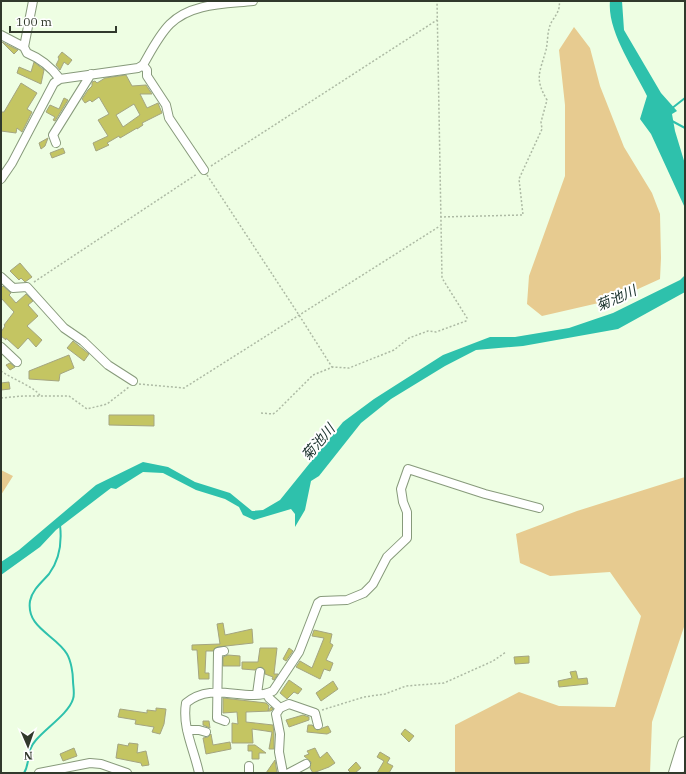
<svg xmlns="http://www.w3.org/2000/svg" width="686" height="774" font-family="'IBM Plex Serif','Noto Sans JP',serif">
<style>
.green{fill:#e7cb90}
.water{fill:#2ec1ac}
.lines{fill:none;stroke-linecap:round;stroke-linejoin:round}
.stream{stroke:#2ec1ac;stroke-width:2}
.building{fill:#c4c562;stroke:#a4a581;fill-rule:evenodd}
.minor-casing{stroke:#879a7b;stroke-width:10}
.trunk-casing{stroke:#879a7b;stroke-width:16}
.path{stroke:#adbaa4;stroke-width:1.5;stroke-dasharray:2 2;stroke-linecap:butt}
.minor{stroke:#fff;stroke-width:8}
.trunk{stroke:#fff;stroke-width:14}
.labels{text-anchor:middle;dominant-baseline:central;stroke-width:4;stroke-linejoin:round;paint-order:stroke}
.water-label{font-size:14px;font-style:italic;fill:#203732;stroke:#fff}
</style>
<rect width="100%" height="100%" fill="#eefee3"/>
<!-- green -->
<path class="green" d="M574,27L590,48L600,86L624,147L652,193L660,214L661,258L660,279L616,299L542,316L527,304L529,276L565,176V105L559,50Z
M1,470L13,476L1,495Z
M685,477V624L652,722L650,773H456L455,772V725L519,692L559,706L615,707L641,616L610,572L550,576L520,563L516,534L577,511Z"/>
<!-- water -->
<path class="water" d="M610,1H622L624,30L661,93L677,111L672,114L675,131L685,164V208L651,134L640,119L647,96C634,69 607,31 610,1Z
M685,275V292L618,329L523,346L476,350L445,366L391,399L361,423L319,476L311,481L305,510L295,527V514L291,509L254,520L243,515L239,507L225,499L196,490L163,473L143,472L116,489L111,488L56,530L40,547L1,575V562L19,550L96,485L143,462L168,467L195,482L230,493L252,511L263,510L280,500L343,422L374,399L443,355L490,337H515L569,328L613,313L680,280Z"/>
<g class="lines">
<!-- stream -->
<path class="stream" d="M671,109L685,98
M672,121L685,128
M24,773C31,762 25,752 36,740C46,728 69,713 73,699C75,694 73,686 73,681C73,673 71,661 67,654C56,635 26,628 30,601C32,590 42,582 49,574C60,559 62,542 60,525"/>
</g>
<!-- building -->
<path class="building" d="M2,42L18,50L14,54Z
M62,52L72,60L68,65L64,62L60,70L56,65L59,59L58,57Z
M34,62L44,70L41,84L17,73L19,67L31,72Z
M126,75L132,86L146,85L152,94H140L147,108L158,103L162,113L142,123L143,125L137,129V128L120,138L119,136L107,143L109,145L96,151L93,143L108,136L98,120L109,114L99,97L92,102L90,100L85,103L82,99L88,90L92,86V82L95,81L97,83L105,78ZM134,104L140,115L123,127L116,115Z
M21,83L37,93L27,109L32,112L22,132L17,128L16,133L1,131V112H4Z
M64,98L68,100L55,121L53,120L55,117L46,112L50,105L59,109Z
M48,138L45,146L41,149L39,143Z
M63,148L65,153L52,158L50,153Z
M20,263L32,277L25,282L21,278L19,280L10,271Z
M3,286L11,293L9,295L16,303L26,294L33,301L28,305L38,316L27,326L42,340L36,347L28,338L18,349L6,338V340L1,336V332L5,326L4,325L14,312L1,298V288Z
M73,341L89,354L84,361L67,348Z
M69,355L74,368L60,374L59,381L29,379V371Z
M10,363L15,367L10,370L6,365Z
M9,382L10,389L1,390V383Z
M109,415H154V426L109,425Z
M223,623L225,635L252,629L253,643L217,647L213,651H206L205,673H209V679H199L197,650H192V645L220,644L217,624Z
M314,630L332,634L330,643L333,645L326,660L333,663L330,671L324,669L320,679L296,667L300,661L312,668L324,638L312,636Z
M260,648H277L274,674H278L274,680L272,679L273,677L265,674V670L261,667L255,670L242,669V662H258Z
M289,648L293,651L286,661L283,659Z
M228,655L240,656V666H223V657Z
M529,656V663L515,664L514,657Z
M576,671L578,679L587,678L588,684L559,687L558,681L572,678L570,672Z
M289,680L302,689L298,694L294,692L287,699L280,693Z
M333,681L338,689L321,701L316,693Z
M223,698L266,703L269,706L268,711L271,707L273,709L271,711L246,712V722L273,725L274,734V749H269L272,732L266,731L252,729L253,743H232V723L238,724L237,712L223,713Z
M156,708L166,709L164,724L160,734L152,732L154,727L135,724L136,720L118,717L120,709L147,713V710L156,711Z
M303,715L309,717V720L289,727L286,720Z
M203,721H209L210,728L203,725Z
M308,725H312L317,730L328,726L331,732L327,734L307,732Z
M405,729L414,736L409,742L401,734Z
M211,734L213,745L230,742L231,749L206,754L203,738L208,737Z
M129,743L138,744L137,753L146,751L149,765L142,766L141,763L116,758L118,744L128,746Z
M248,745H255L266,753H259V759H252V751H248Z
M74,748L77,756L63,761L60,754Z
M315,748L320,758L327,752L335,763L329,767L313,773L310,768L311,762L304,756L309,754L307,751Z
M380,752L390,758L387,763L393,766L389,773H377L384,761L377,757Z
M275,760L277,773H266Z
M356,762L361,768L355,773H351L348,770Z"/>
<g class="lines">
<!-- minor casing -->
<g class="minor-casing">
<path id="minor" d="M33,1L24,47L27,53C42,59 51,67 60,79
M1,35L24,47
M143,65L147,70V76L166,105L169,118L204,170
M56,143L53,135L91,74
M1,179L12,163L54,83L60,79L138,68L143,65C151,51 159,35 170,24C191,3 225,4 253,1
M1,277L13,288L27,287L64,328L83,341L108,365L133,381
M1,347L17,362
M224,651L218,652L217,718L225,721
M257,694L260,672
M267,694L269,698L280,708
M187,730H199L206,732
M39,773L90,763L101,764L127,773
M199,773C194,749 182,728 186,703C214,680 245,704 273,691L299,652L318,603L321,601L347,600L364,593L373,584L387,557L407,538V512L403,502L401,489L408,469L485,494L539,508
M249,773V766
M283,773L279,752L280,734L276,714L280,708L289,704L315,713L318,725
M289,773L306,764"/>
</g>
<!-- trunk casing -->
<g class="trunk-casing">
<path id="trunk" d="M676,773L685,744"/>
</g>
<!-- path -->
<path class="path" d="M211,166L437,20
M207,175L299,315L332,367
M440,217L523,215L519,179L542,129L541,122L547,100C534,78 540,72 546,50C548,42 547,31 551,23C555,16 561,10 559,1
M34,282L197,174
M1,371C10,378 37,388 40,396
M139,384L184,388L440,226
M1,398L23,396H69L87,409L107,404L129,387
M261,413L273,414L277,411L313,375L333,367L349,368L394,350L409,338L428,331L436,332L466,321L467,318L442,278L437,1
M322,710L364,697L385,694L406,686L444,683L493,661L506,652"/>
<!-- minor -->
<use href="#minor" class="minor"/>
<!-- trunk -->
<use href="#trunk" class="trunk"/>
</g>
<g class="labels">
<!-- water labels -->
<g class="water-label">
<text transform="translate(616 298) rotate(-24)">菊池川</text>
<text transform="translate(318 442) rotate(-49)">菊池川</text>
</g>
</g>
<!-- border -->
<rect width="686" height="774" fill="none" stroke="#31392c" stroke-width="4"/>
<!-- north arrow -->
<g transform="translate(28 746) rotate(178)" stroke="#ffffff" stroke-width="3" paint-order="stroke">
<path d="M0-3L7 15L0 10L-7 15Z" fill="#31392c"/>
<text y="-6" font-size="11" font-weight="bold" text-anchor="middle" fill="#31392c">N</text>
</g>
<!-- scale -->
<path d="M10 26v6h106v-6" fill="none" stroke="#31392c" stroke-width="2"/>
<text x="16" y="26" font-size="12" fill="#31392c" stroke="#ffffff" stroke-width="3" paint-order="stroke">100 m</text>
</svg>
